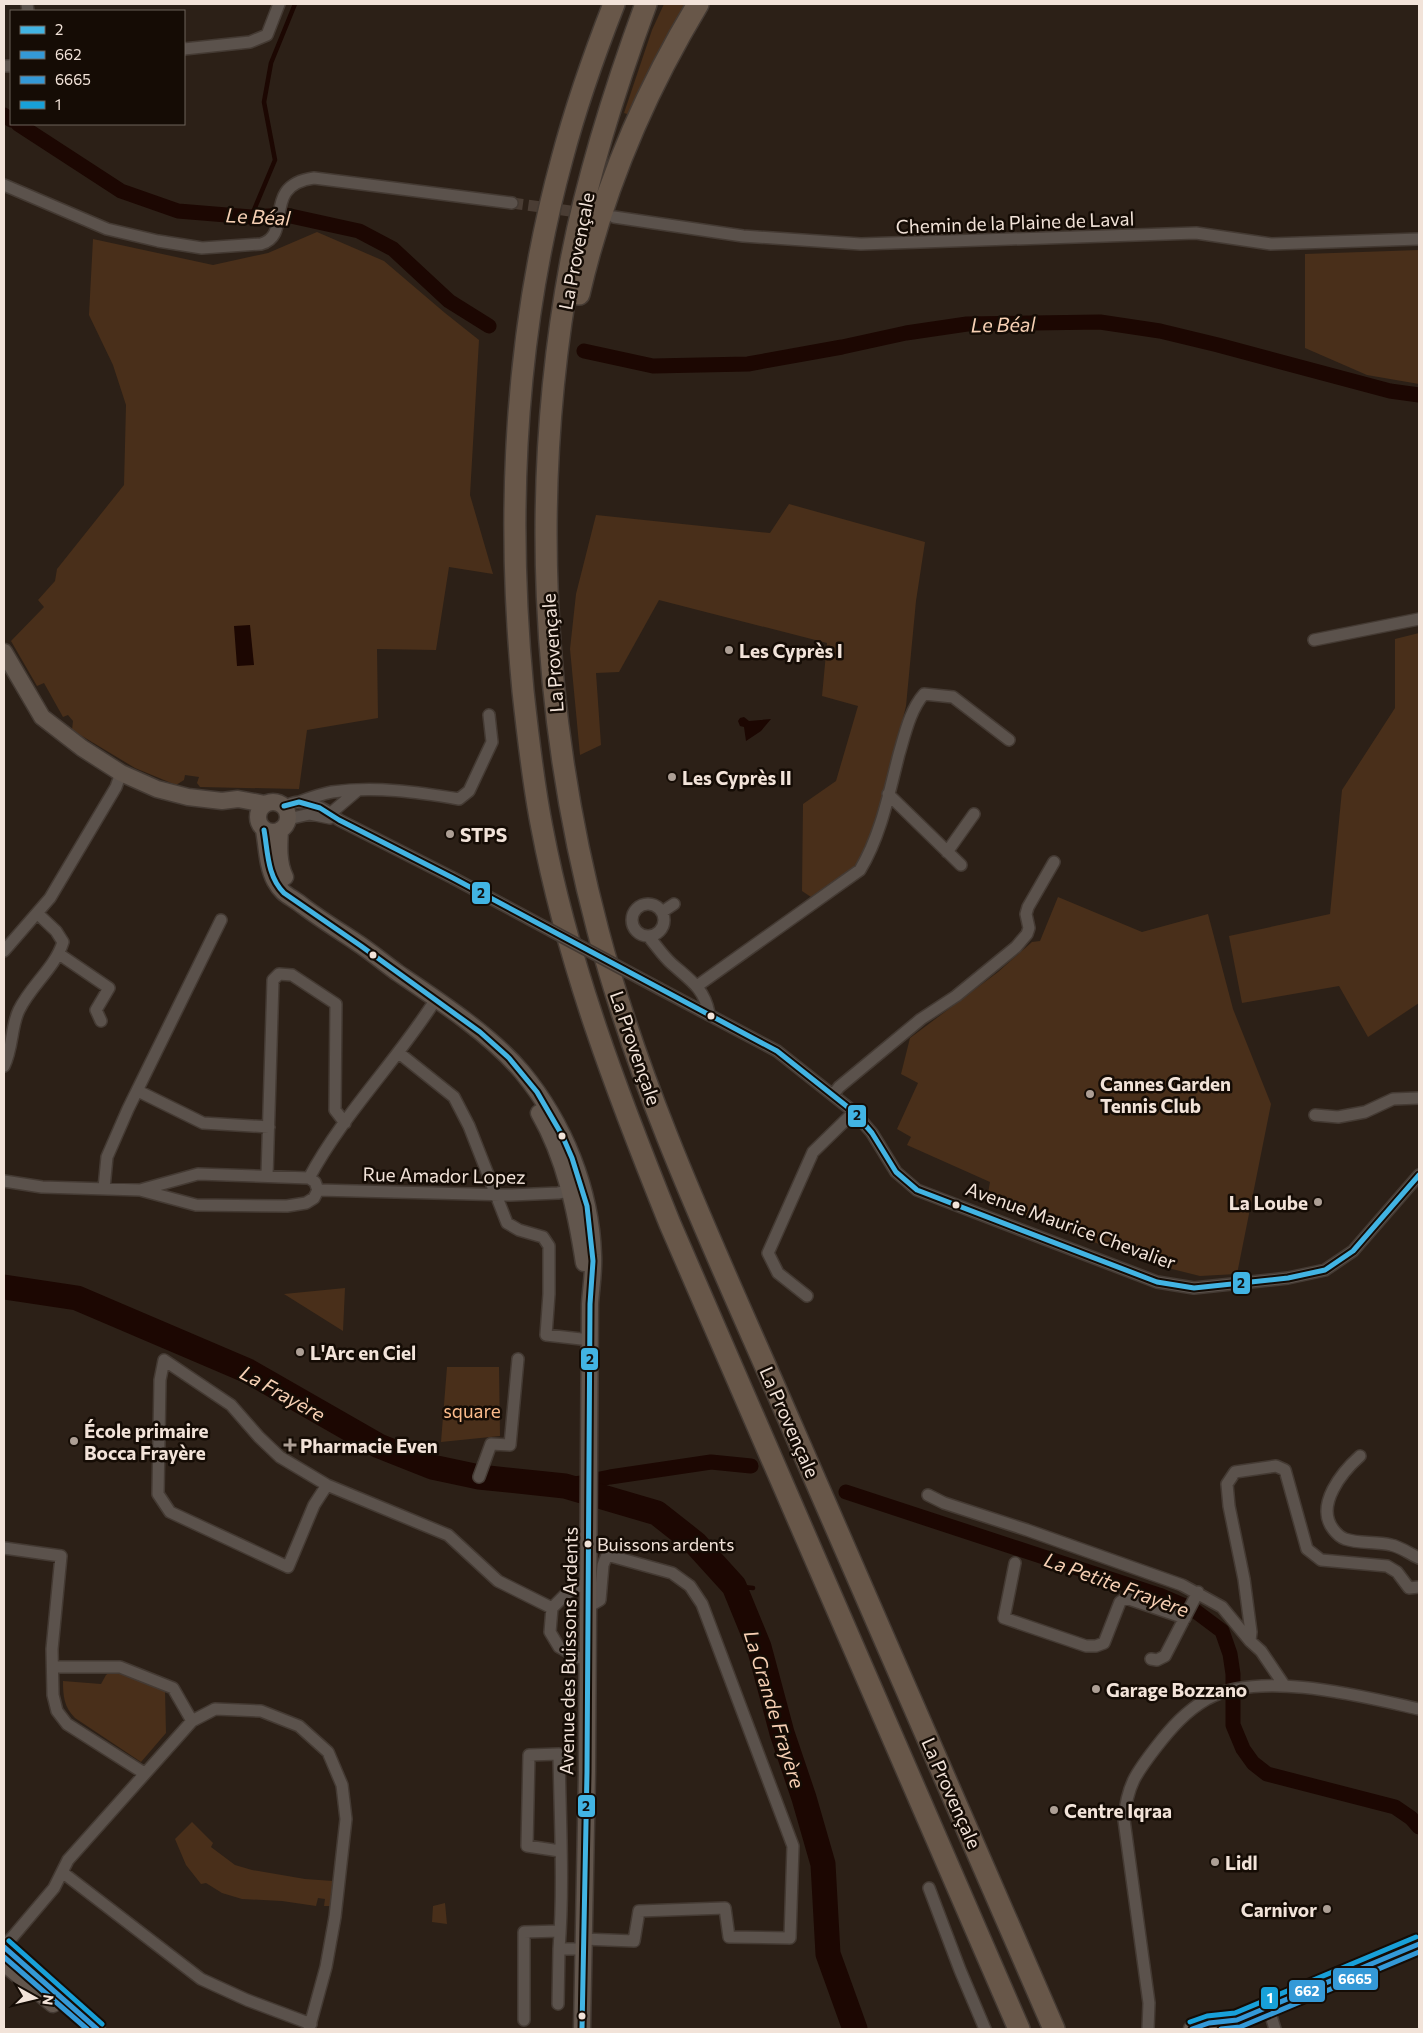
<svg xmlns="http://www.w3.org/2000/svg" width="1423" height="2033" font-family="Commissioner,sans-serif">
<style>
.green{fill:#492f1a}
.water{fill:#1c0702}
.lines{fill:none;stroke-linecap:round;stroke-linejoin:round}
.stream{stroke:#1c0702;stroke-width:4.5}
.canal{stroke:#1c0702;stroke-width:15}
.river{stroke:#1c0702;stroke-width:25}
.street-tunnel{stroke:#4a3d34;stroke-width:11;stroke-dasharray:11 5.5;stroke-linecap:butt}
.street-casing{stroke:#443a33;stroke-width:14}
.secondary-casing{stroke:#443a33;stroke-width:19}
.highway-casing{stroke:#443a33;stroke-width:24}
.street{stroke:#5b524c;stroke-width:11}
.secondary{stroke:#62564d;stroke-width:16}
.highway{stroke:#685749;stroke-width:21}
.street-bridge-casing{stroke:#443a33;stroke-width:14;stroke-linecap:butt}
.street-bridge{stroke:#5b524c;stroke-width:11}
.bus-1-casing{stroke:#150c05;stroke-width:9}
.bus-2-casing{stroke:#150c05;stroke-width:9}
.bus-3-casing{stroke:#150c05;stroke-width:9}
.bus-4-casing{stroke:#150c05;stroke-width:9}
.bus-1{stroke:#42b4e3;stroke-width:5}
.bus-2{stroke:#3499d7;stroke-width:5}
.bus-3{stroke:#3499d7;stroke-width:5}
.bus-4{stroke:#18a0d8;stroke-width:5}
.poi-dot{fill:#ad9f95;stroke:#150c05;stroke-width:2}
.bus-dot{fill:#f2e3d9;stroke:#150c05;stroke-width:2}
.labels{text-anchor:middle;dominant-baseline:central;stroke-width:5;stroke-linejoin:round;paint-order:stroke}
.bus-label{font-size:18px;fill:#f2e3d9;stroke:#150c05;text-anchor:start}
.street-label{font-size:19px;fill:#f2e3d9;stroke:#150c05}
.poi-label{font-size:19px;font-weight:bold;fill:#f2e3d9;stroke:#150c05;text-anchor:start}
.park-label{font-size:19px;fill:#fbbb8b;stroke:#150c05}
.water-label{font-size:20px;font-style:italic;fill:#f7d0b4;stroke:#150c05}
.line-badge{stroke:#150c05;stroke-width:2}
.badge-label{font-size:14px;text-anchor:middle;font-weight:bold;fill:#fff}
.pale-badge-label{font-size:14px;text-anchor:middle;font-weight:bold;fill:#111}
</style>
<rect width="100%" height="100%" fill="#2c2017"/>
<!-- green -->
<path class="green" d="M664,4H692L630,115L624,113L652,30Z
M317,232L384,261L445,313L479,340L470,495L493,574L449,567L436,650L377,649L378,718L307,730L299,789L200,787L197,783L199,777L185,775L184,780L176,785L135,768L72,730L73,721L68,715L63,717L44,683L37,686L11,641L44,607L38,600L55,581L57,569L124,485L126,405L113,365L89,315L93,239L213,265L268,253Z
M1419,250V384L1367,375L1305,348V254Z
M789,504L925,542L916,601L906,706L877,824L858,864L811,897L802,891L803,804L836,781L858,706L822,696L827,643L659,600L619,672L596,673L601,745L580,755L570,649L576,594L596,515L770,533Z
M1419,633V1003L1368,1037L1339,986L1242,1003L1229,936L1330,914L1342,790L1395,708V639Z
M1058,897L1142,932L1208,914L1233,1009L1271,1104L1237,1274L1200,1276L1168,1268L1125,1254L992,1203L987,1199L990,1182L907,1145L911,1137L897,1129L918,1083L901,1074L910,1038L998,972L1032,942L1040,941Z
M345,1288L343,1331L284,1294Z
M447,1367H499L500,1436L441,1442Z
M110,1672H116L165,1690L166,1733L141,1762L75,1718C64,1707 63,1696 63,1681L101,1684L106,1675Z
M192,1822L213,1843L211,1847L235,1865L252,1870L305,1879L333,1881L330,1906H324L325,1899L318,1898L316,1906L282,1901L242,1899L222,1893L206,1883L201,1884L186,1865L175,1839Z
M445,1903L447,1924L432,1922L433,1906Z"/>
<!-- water -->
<path class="water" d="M250,625L254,665L237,666L234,626Z
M744,717L749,721L771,719L761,731L746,741L744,727L740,726L738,721L740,718Z"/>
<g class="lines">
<!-- stream -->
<path class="stream" d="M251,217L275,160L264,102L271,63L295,4
M734,1586L753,1588"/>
<!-- canal -->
<path class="canal" d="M4,115L11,120
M18,124L121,191L178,211L251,217L286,215L359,231L393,249L449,301L489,326
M584,351L653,366L748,364L842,347L906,333L967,324L1100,322L1160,331L1218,345L1390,391L1419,395
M565,1486L610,1477L711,1462L751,1466
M846,1492L1159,1595L1194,1610L1222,1631L1230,1654L1233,1674V1725L1243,1749L1253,1763L1267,1774L1395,1807L1411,1818L1419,1827"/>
<!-- river -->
<path class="river" d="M4,1287L77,1298L248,1371L379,1446L432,1467L479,1477L565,1486L657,1513L695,1543L734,1586L759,1647L782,1733L804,1798L823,1864L828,1954L855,2029"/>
<!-- street-tunnel -->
<path class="street-tunnel" d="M512,203L585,213"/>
<!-- street casing -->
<g class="street-casing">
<path id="street" d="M27,4L28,11
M184,49L250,42L267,35L279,4
M4,66H11
M4,185L107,229L158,241L202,248L261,244C294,235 260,185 314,178L512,203
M614,217L743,236L861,244L1196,233L1271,244L1419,239
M1314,640L1419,619
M888,794L961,865
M299,802C310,798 321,794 332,792C375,786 417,792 459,799L469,791L492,742L489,715
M284,806C288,805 294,802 299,802C313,802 329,811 339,820L453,878
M331,813L358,790
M288,819L310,814L330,818
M947,852L974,814
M632 920a16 16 0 1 1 32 0a16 16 0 1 1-32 0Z
M662,912L674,904
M648,936C656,945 663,956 672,964C690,980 704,988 709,1013
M4,951L50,898L116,787L121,773
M59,954L109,988L96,1010L101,1021
M697,986L860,870C881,835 889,793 899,754C905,734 910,710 924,694L953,697L1009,740
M660,989L777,1051L854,1112L872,1133L896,1172L917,1190L1157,1282L1194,1288L1288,1278L1325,1270L1353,1251L1419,1175
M399,1053L454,1097L469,1126L507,1223L519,1230L543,1237L549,1246V1294L546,1335L590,1340
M4,1066C13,1048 11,1026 19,1010C31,985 55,968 63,942L56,931L38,914
M138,1091L203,1123L269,1127
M833,1095L839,1087L921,1019L956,996L1016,947L1027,934L1029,928L1026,914L1028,907L1054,862
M1315,1115L1338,1117L1365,1112L1393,1099L1419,1098
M198,1174L309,1178L315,1182L318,1190L314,1198L306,1203L287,1206L196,1205L140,1190Z
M267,1176L273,980L279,974L292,975L336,1004L335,1110L345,1123
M309,1178C343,1114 397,1061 436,999
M4,1181L42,1187L140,1190
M104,1188L107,1157L128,1109L221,920
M318,1190L511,1195L558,1193L569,1191
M807,1296L778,1273L768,1253L813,1152L854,1112
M1360,1456C1342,1472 1315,1505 1333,1529C1336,1533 1340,1537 1345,1539C1359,1544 1376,1541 1391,1545C1401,1547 1410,1554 1419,1558
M479,1477L491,1444L510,1445L518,1359
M327,1485L314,1505L288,1567L170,1512L158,1494L160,1380L164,1360L231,1405L259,1437L280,1457L327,1485L448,1535L498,1581L552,1608
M928,1495L944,1503L1027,1530L1182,1585L1222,1607L1250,1641L1261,1651L1284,1685
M4,1548L61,1556L52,1649L53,1695L57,1711L67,1724L144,1773
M1015,1563L1004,1618L1086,1646H1096L1104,1643L1120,1602L1126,1598L1185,1618
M1250,1641L1251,1632L1244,1579L1229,1506L1227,1484L1235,1472L1276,1466L1285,1470L1307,1549L1321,1560L1387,1566L1397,1572L1409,1588L1419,1587
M1151,1659L1157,1660L1165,1656L1198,1592
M588,1660L577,1657L559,1647L550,1632L552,1608L566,1594L577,1587L588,1583
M53,1667H120L173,1688L192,1721
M560,1851L527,1846L529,1755L559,1754C560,1819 564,1885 559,1949H583
M62,1872L201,1979L247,2000L311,2024
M929,1888L960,1970L985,2029
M583,1939L634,1941L639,1911L725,1908L729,1937L790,1938L793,1846L702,1604L690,1586L672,1573L607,1555L603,1565L600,1600L588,1607
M4,1947L54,1888L68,1860L192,1721L215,1709L261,1711L299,1726L328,1752L342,1785L346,1819L335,1917L326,1967L309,2029
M558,2004L559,1949
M1268,2006L1275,2029
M524,2020V1932L560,1931
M1148,2029L1149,2003L1124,1820C1127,1785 1136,1773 1157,1746C1171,1728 1186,1711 1207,1699C1261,1670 1361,1696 1419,1709"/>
</g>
<!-- secondary casing -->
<g class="secondary-casing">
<path id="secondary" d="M4,652L42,717L82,748L121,773L157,789L188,797L222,801L238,799L265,804
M258 817a15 15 0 1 1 30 0a15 15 0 1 1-30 0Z
M264,830C267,846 267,866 275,881C283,896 291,896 303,906C320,919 338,930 356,942C370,951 384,963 398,973C438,1000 491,1035 522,1072C564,1123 591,1189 593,1255C594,1271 591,1288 590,1304L587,1772L582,2029
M280,830C279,846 278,863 285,877
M539,1113C565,1158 576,1212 584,1263
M4,1947L83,2015L97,2029
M4,1963L53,2004
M1192,2029L1209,2023L1237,2020
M1225,2029L1237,2020L1419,1944"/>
</g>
<!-- highway casing -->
<g class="highway-casing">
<path id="highway" d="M614,4C594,55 576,106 562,159C515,331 506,514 523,691C528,737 533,783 542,828C568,965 618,1095 670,1224L1019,2029
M646,4C615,88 588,173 571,261C530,482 540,713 598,931C643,1102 723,1267 793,1429C880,1629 967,1829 1054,2029
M579,294C603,190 643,95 698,4"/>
</g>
<!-- street -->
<use href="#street" class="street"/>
<!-- secondary -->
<use href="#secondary" class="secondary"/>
<!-- highway -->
<use href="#highway" class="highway"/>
<!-- street-bridge casing -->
<g class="street-bridge-casing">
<path id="street-bridge" d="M453,878L660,989"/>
</g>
<!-- street-bridge -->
<use href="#street-bridge" class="street-bridge"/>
<!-- bus-1 casing -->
<g class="bus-1-casing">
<path id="bus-1" d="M284,806L299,802L320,808L339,820L453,878L777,1051L854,1112L872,1133L896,1172L917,1190L1157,1282L1194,1288L1288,1278L1325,1270L1353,1251L1419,1175
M264,830C268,852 267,876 284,893L361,946L480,1032L509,1058L537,1092L562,1135L572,1158L587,1206L593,1261L590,1304L587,1772L582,2029"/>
</g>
<!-- bus-2 casing -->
<g class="bus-2-casing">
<path id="bus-2" d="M4,1947L97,2029
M1192,2029L1209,2023L1237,2020L1419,1944"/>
</g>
<!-- bus-3 casing -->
<g class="bus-3-casing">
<path id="bus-3" d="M4,1957L87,2029
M1221,2029L1240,2027L1419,1952"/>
</g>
<!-- bus-4 casing -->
<g class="bus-4-casing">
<path id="bus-4" d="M9,1941L102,2024
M1190,2022L1207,2016L1235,2013L1416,1937"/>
</g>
<!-- bus-1 -->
<use href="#bus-1" class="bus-1"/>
<!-- bus-2 -->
<use href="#bus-2" class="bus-2"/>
<!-- bus-3 -->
<use href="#bus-3" class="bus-3"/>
<!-- bus-4 -->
<use href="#bus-4" class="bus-4"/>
</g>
<!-- markers -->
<g class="poi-dot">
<circle cx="729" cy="650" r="5"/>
<circle cx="672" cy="777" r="5"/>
<circle cx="450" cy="834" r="5"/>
<circle cx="1090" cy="1094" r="5"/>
<circle cx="1318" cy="1202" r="5"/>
<circle cx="300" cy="1352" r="5"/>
<circle cx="74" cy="1441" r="5"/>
<path d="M287.5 1437.5h5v5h5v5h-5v5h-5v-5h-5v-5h5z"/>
<circle cx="1096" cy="1689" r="5"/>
<circle cx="1054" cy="1810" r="5"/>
<circle cx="1215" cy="1862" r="5"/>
<circle cx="1327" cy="1909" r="5"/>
</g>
<g class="bus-dot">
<circle cx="373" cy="955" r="4.5"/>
<circle cx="711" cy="1016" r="4.5"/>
<circle cx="562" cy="1136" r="4.5"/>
<circle cx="956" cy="1205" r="4.5"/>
<circle cx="588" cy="1544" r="4.5"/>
<circle cx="582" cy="2016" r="4.5"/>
</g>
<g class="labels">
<!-- bus labels -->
<g class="bus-label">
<text x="597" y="1544">Buissons ardents</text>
</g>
<!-- street labels -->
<g class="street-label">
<text transform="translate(1015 222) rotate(-2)">Chemin de la Plaine de Laval</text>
<text transform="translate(576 251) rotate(-79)">La Provençale</text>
<text transform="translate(552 653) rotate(-94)">La Provençale</text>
<text transform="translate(636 1048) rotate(71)">La Provençale</text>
<text transform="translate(444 1175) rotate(1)">Rue Amador Lopez</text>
<text transform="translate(1071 1225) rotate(20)">Avenue Maurice Chevalier</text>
<text transform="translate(790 1422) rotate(66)">La Provençale</text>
<text transform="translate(568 1651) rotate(-89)">Avenue des Buissons Ardents</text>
<text transform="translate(952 1793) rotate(66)">La Provençale</text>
</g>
<!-- poi labels -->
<g class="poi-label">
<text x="739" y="650">Les Cyprès I</text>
<text x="682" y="777">Les Cyprès II</text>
<text x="460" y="834">STPS</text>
<text x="1100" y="1083">Cannes Garden<tspan x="1100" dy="22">Tennis Club</tspan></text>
<text x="1308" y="1202" text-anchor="end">La Loube</text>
<text x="310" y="1352">L'Arc en Ciel</text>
<text x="84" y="1430">École primaire<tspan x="84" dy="22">Bocca Frayère</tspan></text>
<text x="300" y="1445">Pharmacie Even</text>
<text x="1106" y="1689">Garage Bozzano</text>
<text x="1064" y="1810">Centre Iqraa</text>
<text x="1225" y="1862">Lidl</text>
<text x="1317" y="1909" text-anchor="end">Carnivor</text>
</g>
<!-- park labels -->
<g class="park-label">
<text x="472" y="1410">square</text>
</g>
<!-- water labels -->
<g class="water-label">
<text transform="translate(258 216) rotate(3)">Le Béal</text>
<text transform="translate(1003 324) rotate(-1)">Le Béal</text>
<text transform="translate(283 1393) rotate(29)">La Frayère</text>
<text transform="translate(1117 1584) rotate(20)">La Petite Frayère</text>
<text transform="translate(775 1709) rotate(73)">La Grande Frayère</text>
</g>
</g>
<g class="line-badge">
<rect x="471" y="881" width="20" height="24" rx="5" fill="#42b4e3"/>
<rect x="847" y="1104" width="20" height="24" rx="5" fill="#42b4e3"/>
<rect x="1232" y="1271" width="19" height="24" rx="5" fill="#42b4e3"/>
<rect x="580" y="1347" width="19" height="24" rx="5" fill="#42b4e3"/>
<rect x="577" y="1794" width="19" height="24" rx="5" fill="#42b4e3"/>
<rect x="1332" y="1967" width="47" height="24" rx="5" fill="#3499d7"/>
<rect x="1288" y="1979" width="38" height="24" rx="5" fill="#3499d7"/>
<rect x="1260" y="1986" width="19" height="24" rx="5" fill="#18a0d8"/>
</g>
<g class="badge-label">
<text x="1355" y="1984">6665</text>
<text x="1307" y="1996">662</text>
<text x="1270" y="2003">1</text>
</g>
<g class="pale-badge-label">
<text x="481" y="898">2</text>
<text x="857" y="1120">2</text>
<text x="1241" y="1288">2</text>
<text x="590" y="1364">2</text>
<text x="586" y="1811">2</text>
</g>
<!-- border -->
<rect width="1423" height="2033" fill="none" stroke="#f2e3d9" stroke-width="10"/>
<!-- legend -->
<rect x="10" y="10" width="175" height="115" fill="#150c05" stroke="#6d625a"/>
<rect x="20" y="26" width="25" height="8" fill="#42b4e3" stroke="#6d625a"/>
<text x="55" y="35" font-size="15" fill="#f2e3d9">2</text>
<rect x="20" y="51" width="25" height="8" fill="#3499d7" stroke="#6d625a"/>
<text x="55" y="60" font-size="15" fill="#f2e3d9">662</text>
<rect x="20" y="76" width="25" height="8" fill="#3499d7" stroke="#6d625a"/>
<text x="55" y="85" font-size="15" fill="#f2e3d9">6665</text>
<rect x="20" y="101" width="25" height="8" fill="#18a0d8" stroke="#6d625a"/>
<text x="55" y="110" font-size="15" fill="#f2e3d9">1</text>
<!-- north arrow -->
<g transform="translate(35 1998) rotate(98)" stroke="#150c05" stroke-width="4" paint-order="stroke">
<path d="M0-4L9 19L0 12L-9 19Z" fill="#f2e3d9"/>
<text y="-8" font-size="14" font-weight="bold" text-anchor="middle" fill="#f2e3d9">N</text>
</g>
</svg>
